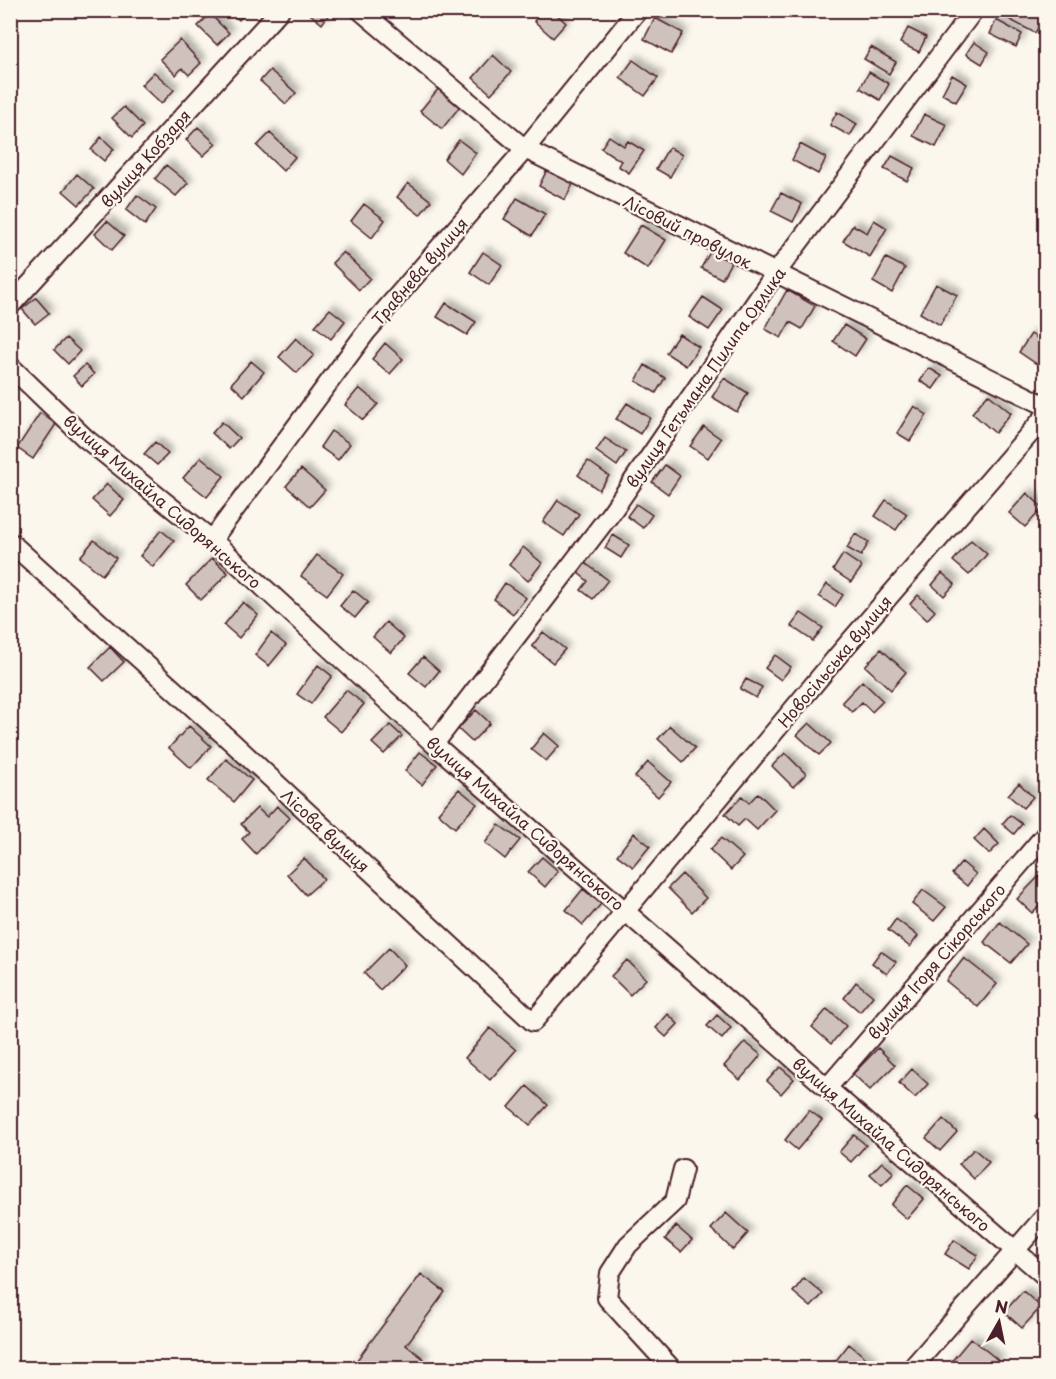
<svg xmlns="http://www.w3.org/2000/svg" width="1056" height="1379" font-family="'Playpen Sans',sans-serif">
<style>
.building{fill:#cfc2bc;stroke:#4a1f2b;stroke-width:1.5;filter:url(#shadow)}
.lines{fill:none;stroke-linecap:round;stroke-linejoin:round}
.minor-casing{stroke:#4a1f2b;stroke-width:22}
.minor{stroke:#fbf7ec;stroke-width:18}
.labels{text-anchor:middle;dominant-baseline:central;stroke-width:4.5;stroke-linejoin:round;paint-order:stroke}
.street-label{font-size:16px;fill:#4a1f2b;stroke:#fbf7ec}
</style>
<defs>
<filter id="shadow"><feDropShadow dx="5" dy="-5" stdDeviation="3" flood-color="#0004"/></filter>
</defs>
<rect width="100%" height="100%" fill="#fbf7ec"/>
<filter id="ink" filterUnits="userSpaceOnUse"><feTurbulence type="fractalNoise" baseFrequency=".0167" numOctaves="2"/><feDisplacementMap in="SourceGraphic" scale="12" xChannelSelector="R" yChannelSelector="G"/><feConvolveMatrix kernelMatrix="1 2 1 2 8 2 1 2 1" color-interpolation-filters="sRGB"/></filter>
<g filter="url(#ink)">
<!-- building -->
<path class="building" d="M228,10H248L239,20Z
M305,10H332L322,24Z
M544,10H552L566,23L553,38L534,21Z
M999,10H1030L1044,17L1035,33L997,13Z
M210,14L229,33L217,45L198,26Z
M655,18L683,33L671,54L644,39Z
M996,20L1022,34L1016,47L990,34Z
M908,28L926,37L919,52L900,43Z
M180,40L201,63L189,75L182,68L176,75L160,59Z
M974,42L989,52L982,64L966,54Z
M871,47L896,62L889,74L864,59Z
M493,55L511,72L491,94L473,78Z
M633,60L658,78L645,96L620,78Z
M270,70L296,93L286,104L260,81Z
M154,72L174,90L161,104L141,85Z
M869,72L889,84L880,100L860,88Z
M952,75L967,84L956,102L942,94Z
M439,88L461,105L442,129L420,111Z
M124,107L143,126L132,138L112,118Z
M837,112L857,124L850,136L830,125Z
M924,114L947,125L936,147L913,136Z
M198,127L216,144L203,156L186,140Z
M270,133L295,157L283,171L257,146Z
M609,136L624,146L628,141L644,151L629,173L618,166L621,161L601,148Z
M101,137L114,149L104,161L91,150Z
M459,140L476,153L461,174L444,159Z
M800,144L826,158L818,174L792,160Z
M669,147L682,155L670,177L656,169Z
M892,156L914,168L907,181L884,169Z
M166,165L188,183L176,196L155,179Z
M548,168L574,182L565,200L539,186Z
M77,174L94,189L79,205L63,191Z
M408,183L431,201L420,215L397,197Z
M781,193L802,204L793,222L771,211Z
M137,195L156,209L145,225L126,210Z
M517,198L545,214L532,236L504,219Z
M364,204L385,220L372,238L351,221Z
M874,220L887,228L870,257L843,241L853,225L867,233Z
M107,221L124,236L112,250L95,234Z
M641,225L666,240L648,269L623,253Z
M713,247L733,258L722,279L701,268Z
M343,252L370,278L359,290L332,263Z
M483,252L502,265L489,285L470,272Z
M886,258L905,268L892,293L873,282Z
M936,284L957,295L940,325L920,313Z
M787,290L815,306L802,329L790,322L781,338L765,329Z
M703,297L723,310L709,330L689,317Z
M36,298L49,313L35,324L22,309Z
M446,303L476,322L467,335L437,317Z
M330,309L345,321L331,339L315,326Z
M844,325L866,339L855,356L833,341Z
M679,334L699,347L686,366L666,353Z
M1031,334L1046,344V360L1041,367L1019,352Z
M66,338L80,351L68,364L54,350Z
M296,338L314,355L297,373L279,357Z
M385,343L403,359L390,374L372,359Z
M251,361L264,372L244,396L231,384Z
M85,365L94,374L82,386L73,376Z
M645,365L665,378L656,393L636,381Z
M929,368L942,376L933,389L920,381Z
M724,378L748,393L737,412L712,397Z
M359,388L378,404L363,420L345,405Z
M988,394L1011,413L995,433L972,413Z
M627,403L650,418L640,434L616,419Z
M914,406L927,415L910,441L897,433Z
M40,413L56,424L33,459L17,448Z
M222,422L239,438L229,449L212,433Z
M704,427L721,439L708,458L690,446Z
M331,431L350,444L338,460L320,447Z
M605,438L626,452L617,466L596,451Z
M155,442L168,454L157,465L144,454Z
M201,457L224,476L207,497L183,478Z
M588,461L609,476L599,490L578,475Z
M665,465L680,476L668,494L652,482Z
M301,469L325,490L310,507L286,486Z
M107,484L124,500L110,516L92,500Z
M1027,493L1043,508L1025,527L1009,513Z
M558,500L579,514L564,536L543,522Z
M886,500L907,514L896,530L875,516Z
M636,504L652,515L643,528L627,516Z
M161,530L174,541L153,567L140,556Z
M855,534L869,542L861,556L847,548Z
M613,535L629,545L621,558L605,548Z
M94,540L116,558L102,575L80,557Z
M971,540L987,554L969,575L953,561Z
M523,547L542,563L528,581L509,565Z
M843,554L862,567L851,582L833,570Z
M317,555L343,574L327,595L301,576Z
M212,558L228,573L201,600L186,585Z
M585,563L608,580L593,599L581,590L588,581L578,573Z
M942,573L955,584L944,596L932,585Z
M505,583L526,598L513,614L494,599Z
M827,584L843,595L835,607L819,596Z
M353,590L368,602L355,618L340,606Z
M918,595L935,611L927,620L910,604Z
M243,602L258,615L239,638L224,625Z
M801,613L823,628L813,641L791,626Z
M386,622L404,638L391,653L373,637Z
M543,632L565,649L553,663L532,646Z
M271,633L286,645L269,666L255,655Z
M110,647L124,662L104,681L90,667Z
M881,649L906,672L891,690L865,666Z
M775,655L791,667L781,680L765,668Z
M423,657L439,671L426,687L409,673Z
M318,665L332,676L311,704L297,694Z
M746,679L762,687L756,698L740,689Z
M862,681L883,701L872,712L862,702L852,712L842,702Z
M346,690L364,704L341,732L323,717Z
M476,710L490,723L472,742L458,729Z
M809,723L831,743L819,755L797,735Z
M390,725L402,736L384,754L372,743Z
M189,726L211,746L191,768L169,748Z
M670,726L695,748L683,762L658,739Z
M544,733L559,746L546,761L531,749Z
M420,752L437,765L422,785L405,771Z
M785,753L806,774L793,787L772,766Z
M226,759L252,780L234,802L208,780Z
M648,762L671,782L658,797L635,777Z
M1019,783L1033,797L1023,808L1008,795Z
M459,789L477,804L455,828L438,813Z
M758,793L775,810L757,830L745,819L738,826L725,814L742,796L749,803Z
M277,806L290,818L256,854L242,839L249,832L241,824L257,808L267,817Z
M1010,815L1022,824L1014,834L1002,824Z
M499,825L520,840L505,859L485,843Z
M984,829L999,844L989,854L974,840Z
M634,833L650,846L633,867L617,855Z
M721,838L743,857L731,870L710,850Z
M542,857L558,871L545,887L528,872Z
M304,858L324,879L306,895L287,874Z
M962,862L976,874L967,886L952,874Z
M1045,870L1046,899L1032,913L1017,899Z
M682,874L706,898L692,912L668,888Z
M583,889L601,904L583,925L566,910Z
M923,890L946,907L934,921L912,904Z
M896,919L918,936L910,947L888,930Z
M1000,922L1027,944L1011,963L984,942Z
M389,948L405,965L380,990L364,973Z
M881,951L896,962L887,974L872,963Z
M964,958L997,984L978,1007L946,981Z
M627,960L646,979L630,995L611,976Z
M856,982L873,996L860,1012L844,998Z
M827,1009L846,1026L831,1044L812,1027Z
M668,1014L678,1024L666,1037L656,1028Z
M717,1015L731,1028L722,1039L707,1026Z
M490,1028L516,1050L490,1080L465,1058Z
M745,1042L761,1055L740,1080L724,1066Z
M878,1048L895,1065L870,1090L853,1074Z
M780,1067L794,1079L781,1094L767,1081Z
M912,1069L928,1084L915,1098L899,1083Z
M527,1086L548,1105L530,1125L509,1107Z
M1046,1107V1126L1036,1116Z
M809,1110L822,1120L797,1150L785,1140Z
M943,1119L957,1132L940,1151L926,1138Z
M854,1135L866,1145L851,1162L839,1152Z
M974,1149L989,1162L974,1179L959,1164Z
M882,1162L894,1173L882,1185L870,1174Z
M907,1185L924,1199L907,1219L891,1205Z
M726,1213L748,1233L733,1250L711,1229Z
M676,1226L692,1240L681,1252L665,1239Z
M954,1240L978,1255L969,1269L945,1254Z
M421,1274L445,1292L406,1345L424,1359L417,1368H351Z
M804,1278L823,1294L811,1307L793,1292Z
M1023,1291L1041,1307L1022,1328L1004,1312Z
M971,1338L999,1361L993,1368H946Z
M849,1344L872,1363L868,1368H830Z"/>
<g class="lines">
<!-- minor casing -->
<g class="minor-casing">
<path id="minor" d="M360,10L525,149L1046,406
M10,306L280,10
M10,366L85,438L212,540L434,744L827,1088L1046,1277
M212,540L367,331L525,149L638,10
M10,542L234,744L533,1022L840,653L1046,415
M434,744L611,513L775,274L974,10
M827,1088L1046,834
M671,1368L607,1298L610,1273L628,1245L675,1201L683,1169
M912,1368L1046,1215"/>
</g>
<!-- minor -->
<use href="#minor" class="minor"/>
</g>
</g>
<g class="labels">
<!-- street labels -->
<g class="street-label">
<text transform="translate(145 158) rotate(-48)">вулиця Кобзаря</text>
<text transform="translate(688 231) rotate(27)">Лісовий провулок</text>
<text transform="translate(419 271) rotate(-49)">Травнева вулиця</text>
<text transform="translate(705 377) rotate(-55)">вулиця Гетьмана Пилипа Орлика</text>
<text transform="translate(163 501) rotate(41)">вулиця Михайла Сидорянського</text>
<text transform="translate(834 661) rotate(-50)">Новосільська вулиця</text>
<text transform="translate(526 823) rotate(41)">вулиця Михайла Сидорянського</text>
<text transform="translate(326 830) rotate(43)">Лісова вулиця</text>
<text transform="translate(936 961) rotate(-49)">вулиця Ігоря Сікорського</text>
<text transform="translate(892 1144) rotate(41)">вулиця Михайла Сидорянського</text>
</g>
</g>
<!-- margin -->
<rect width="1056" height="1379" fill="none" stroke="#fbf7ec" stroke-width="36"/>
<rect x="18" y="18" width="1020" height="1343" fill="none" stroke="#4a1f2b" stroke-width="2" filter="url(#ink)"/>
<!-- north arrow -->
<g transform="translate(999 1322) rotate(9)" stroke="#fbf7ec" stroke-width="4.5" paint-order="stroke">
<path d="M0-4.5L10 22L0 15L-10 22Z" fill="#4a1f2b"/>
<text y="-9" font-size="16" font-weight="bold" text-anchor="middle" fill="#4a1f2b">N</text>
</g>
</svg>
